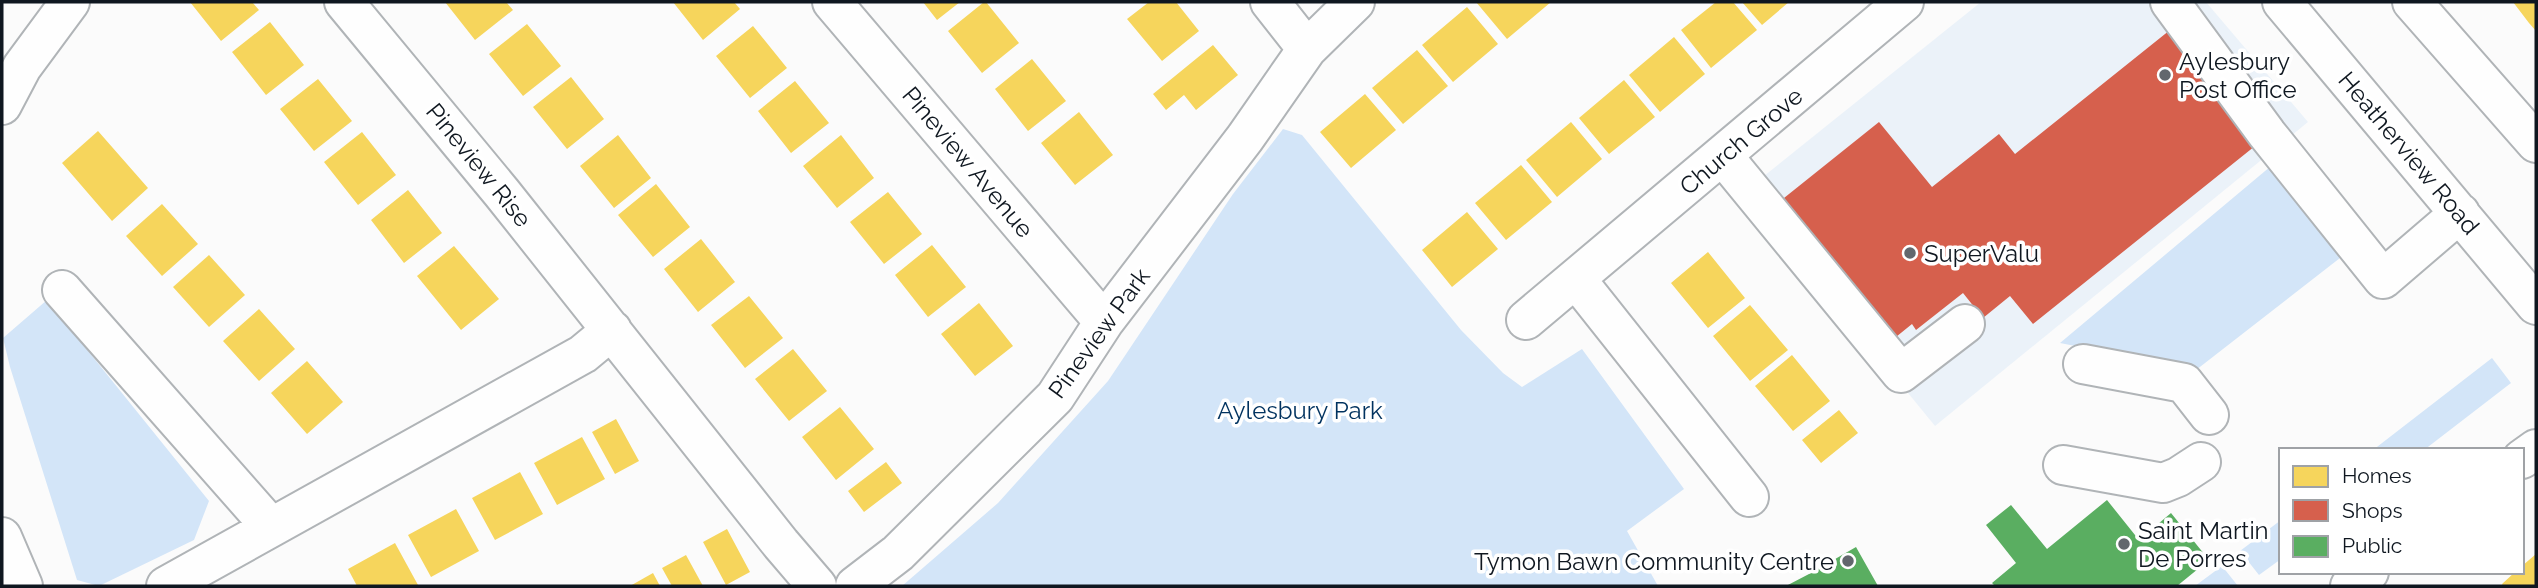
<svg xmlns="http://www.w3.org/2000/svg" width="2538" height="588" font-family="Raleway,sans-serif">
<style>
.built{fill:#ebf2f9}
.green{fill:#d3e5f8}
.homes{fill:#f6d55c}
.shops{fill:#d6604d}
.public{fill:#5aae61}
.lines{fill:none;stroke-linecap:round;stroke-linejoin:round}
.minor-casing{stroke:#b0b4b7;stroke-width:42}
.minor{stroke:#fefefe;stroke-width:38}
.poi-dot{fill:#62676d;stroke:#fff;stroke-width:2.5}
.labels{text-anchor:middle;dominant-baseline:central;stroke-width:7;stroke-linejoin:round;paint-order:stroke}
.poi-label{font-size:24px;fill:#0f1720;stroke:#fff;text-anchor:start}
.street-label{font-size:24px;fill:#0f1720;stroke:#fff}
.park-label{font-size:24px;fill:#00325f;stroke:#fff}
</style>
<rect width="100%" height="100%" fill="#fbfbfb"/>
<!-- built -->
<path class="built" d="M1981,2H2206L2308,122L1935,426L1744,192Z"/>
<!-- green -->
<path class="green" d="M1283,129L1302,135L1461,330L1503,373L1522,387L1582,349L1684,489L1627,531L1658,586H902L998,503L1108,381L1233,194Z
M2277,161L2349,251L2196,370L2060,343Z
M47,300L209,501L194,540L99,586L77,580L10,367L3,338Z
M2492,358L2511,383L2424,450H2373Z
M2281,520V559L2259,575L2240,551Z
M2222,566L2238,586H2195Z"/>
<!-- homes -->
<path class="homes" d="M190,2H252L259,10L221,41Z
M445,2H506L513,10L475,40Z
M673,2H734L740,9L703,40Z
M923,2H960L937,20Z
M984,2H986L1019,43L982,73L948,31Z
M1149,2H1176L1199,31L1162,61L1127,19Z
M1476,2H1551L1507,39Z
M1716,2H1733L1757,30L1711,68L1681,30Z
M1742,2H1789L1762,25Z
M2513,2H2536V31L2529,23Z
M1467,7L1498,44L1453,82L1422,45Z
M270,22L304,65L266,95L232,52Z
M527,24L561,66L523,96L489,54Z
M753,26L787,68L750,98L716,56Z
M1674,37L1705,74L1660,112L1629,75Z
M1213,45L1238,75L1196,110L1184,95L1166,110L1153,94Z
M1417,50L1448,86L1403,124L1372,88Z
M1032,59L1066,101L1028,131L995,89Z
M571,77L604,119L567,149L533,107Z
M318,79L352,121L314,151L280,109Z
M1624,80L1655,117L1609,154L1579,118Z
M795,81L829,123L791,153L758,111Z
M1365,94L1396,130L1351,168L1320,132Z
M1079,112L1113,155L1075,185L1041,143Z
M1571,122L1602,159L1557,197L1526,160Z
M98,131L148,188L112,221L62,163Z
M362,132L396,175L358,205L324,162Z
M618,135L651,178L614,208L580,166Z
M841,135L874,178L837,208L803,166Z
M1521,165L1552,202L1506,240L1475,203Z
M656,184L690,227L653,257L618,215Z
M408,190L442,233L404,263L371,220Z
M888,192L922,234L884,264L850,222Z
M162,204L198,244L162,276L126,236Z
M1467,212L1498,249L1452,287L1422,250Z
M701,239L735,282L698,312L664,269Z
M932,245L966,287L928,317L895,275Z
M454,246L499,299L461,330L417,276Z
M1708,252L1745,298L1708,328L1671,283Z
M209,255L245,295L209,327L173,287Z
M749,296L783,338L745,368L711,325Z
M979,303L1013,346L975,376L941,334Z
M1750,305L1788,350L1750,381L1713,336Z
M259,309L295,349L259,381L223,341Z
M793,349L827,391L789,421L755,379Z
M1792,355L1830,401L1793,431L1755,386Z
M307,361L343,402L307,434L271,393Z
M840,407L874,449L836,480L802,437Z
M1839,410L1858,433L1821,463L1802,440Z
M616,419L639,461L615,474L592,432Z
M582,437L605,479L557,505L534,463Z
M886,462L902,483L864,512L848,491Z
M520,472L543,514L495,540L472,498Z
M456,509L479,551L431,577L408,535Z
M727,529L750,572L726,585L703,542Z
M395,543L418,585L357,586L348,569Z
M2536,554V586H2503L2502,584L2515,572H2522V566Z
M686,555L703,586H672L662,568Z
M653,573L660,586H630Z"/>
<!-- shops -->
<path class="shops" d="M2170,30L2260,142L2033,324L2010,296L1983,318L1963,293L1916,330L1912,324L1891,341L1779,202L1879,122L1932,187L1999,134L2015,154Z"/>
<!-- public -->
<path class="public" d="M2107,500L2139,540L2171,513L2209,560L2177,586H1995L1992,583L2016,563L1986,525L2011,505L2047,549Z
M1856,547L1878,586H1786L1809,574Z"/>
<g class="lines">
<!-- minor casing -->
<g class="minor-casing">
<path id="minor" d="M344,2L502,193L781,544L817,586
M832,2L1104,322
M1270,2L1307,49
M2170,2L2267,134L2383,279L2460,213
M2282,2L2536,305
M2412,2L2536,143
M2,105L22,67L70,2
M1723,156L1901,373L1965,324
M1576,279L1749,497
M62,290L271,527
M1526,320L1904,2
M2083,364L2184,383L2209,415
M2522,459L2536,449
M2063,465L2163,483L2178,477L2201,462
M2,537L23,586
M166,586L583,354L612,330
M855,586L898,553L1055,397L1104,322L1245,138L1307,49L1355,2
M2350,586L2369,572"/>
</g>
<!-- minor -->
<use href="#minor" class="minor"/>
</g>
<!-- markers -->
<g class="poi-dot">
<circle cx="2165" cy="75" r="7"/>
<circle cx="1910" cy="253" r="7"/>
<circle cx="2124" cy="544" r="7"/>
<circle cx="1848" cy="561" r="7"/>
</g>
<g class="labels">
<!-- poi labels -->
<g class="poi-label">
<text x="2179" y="61">Aylesbury<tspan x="2179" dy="28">Post Office</tspan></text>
<text x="1924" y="253">SuperValu</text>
<text x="2138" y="530">Saint Martin<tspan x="2138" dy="28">De Porres</tspan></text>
<text x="1834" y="561" text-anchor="end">Tymon Bawn Community Centre</text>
</g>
<!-- street labels -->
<g class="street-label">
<text transform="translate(1741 141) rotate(-40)">Church Grove</text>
<text transform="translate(2409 153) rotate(50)">Heatherview Road</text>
<text transform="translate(968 162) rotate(50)">Pineview Avenue</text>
<text transform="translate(479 165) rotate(51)">Pineview Rise</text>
<text transform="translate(1099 333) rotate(-54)">Pineview Park</text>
</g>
<!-- park labels -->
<g class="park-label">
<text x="1300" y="410">Aylesbury Park</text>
</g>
</g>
<!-- border -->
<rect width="2538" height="588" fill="none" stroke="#0f1720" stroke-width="7"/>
<!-- legend -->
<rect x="2279" y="448" width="245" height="126" fill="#ffffff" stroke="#9fa2a6" stroke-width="2"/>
<rect x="2293" y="466" width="35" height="21" fill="#f6d55c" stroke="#9fa2a6" stroke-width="2"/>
<text x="2342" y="483" font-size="21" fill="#0f1720">Homes</text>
<rect x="2293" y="500" width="35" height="21" fill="#d6604d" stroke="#9fa2a6" stroke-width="2"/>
<text x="2342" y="518" font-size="21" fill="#0f1720">Shops</text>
<rect x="2293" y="536" width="35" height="21" fill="#5aae61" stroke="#9fa2a6" stroke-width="2"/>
<text x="2342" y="553" font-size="21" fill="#0f1720">Public</text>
</svg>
